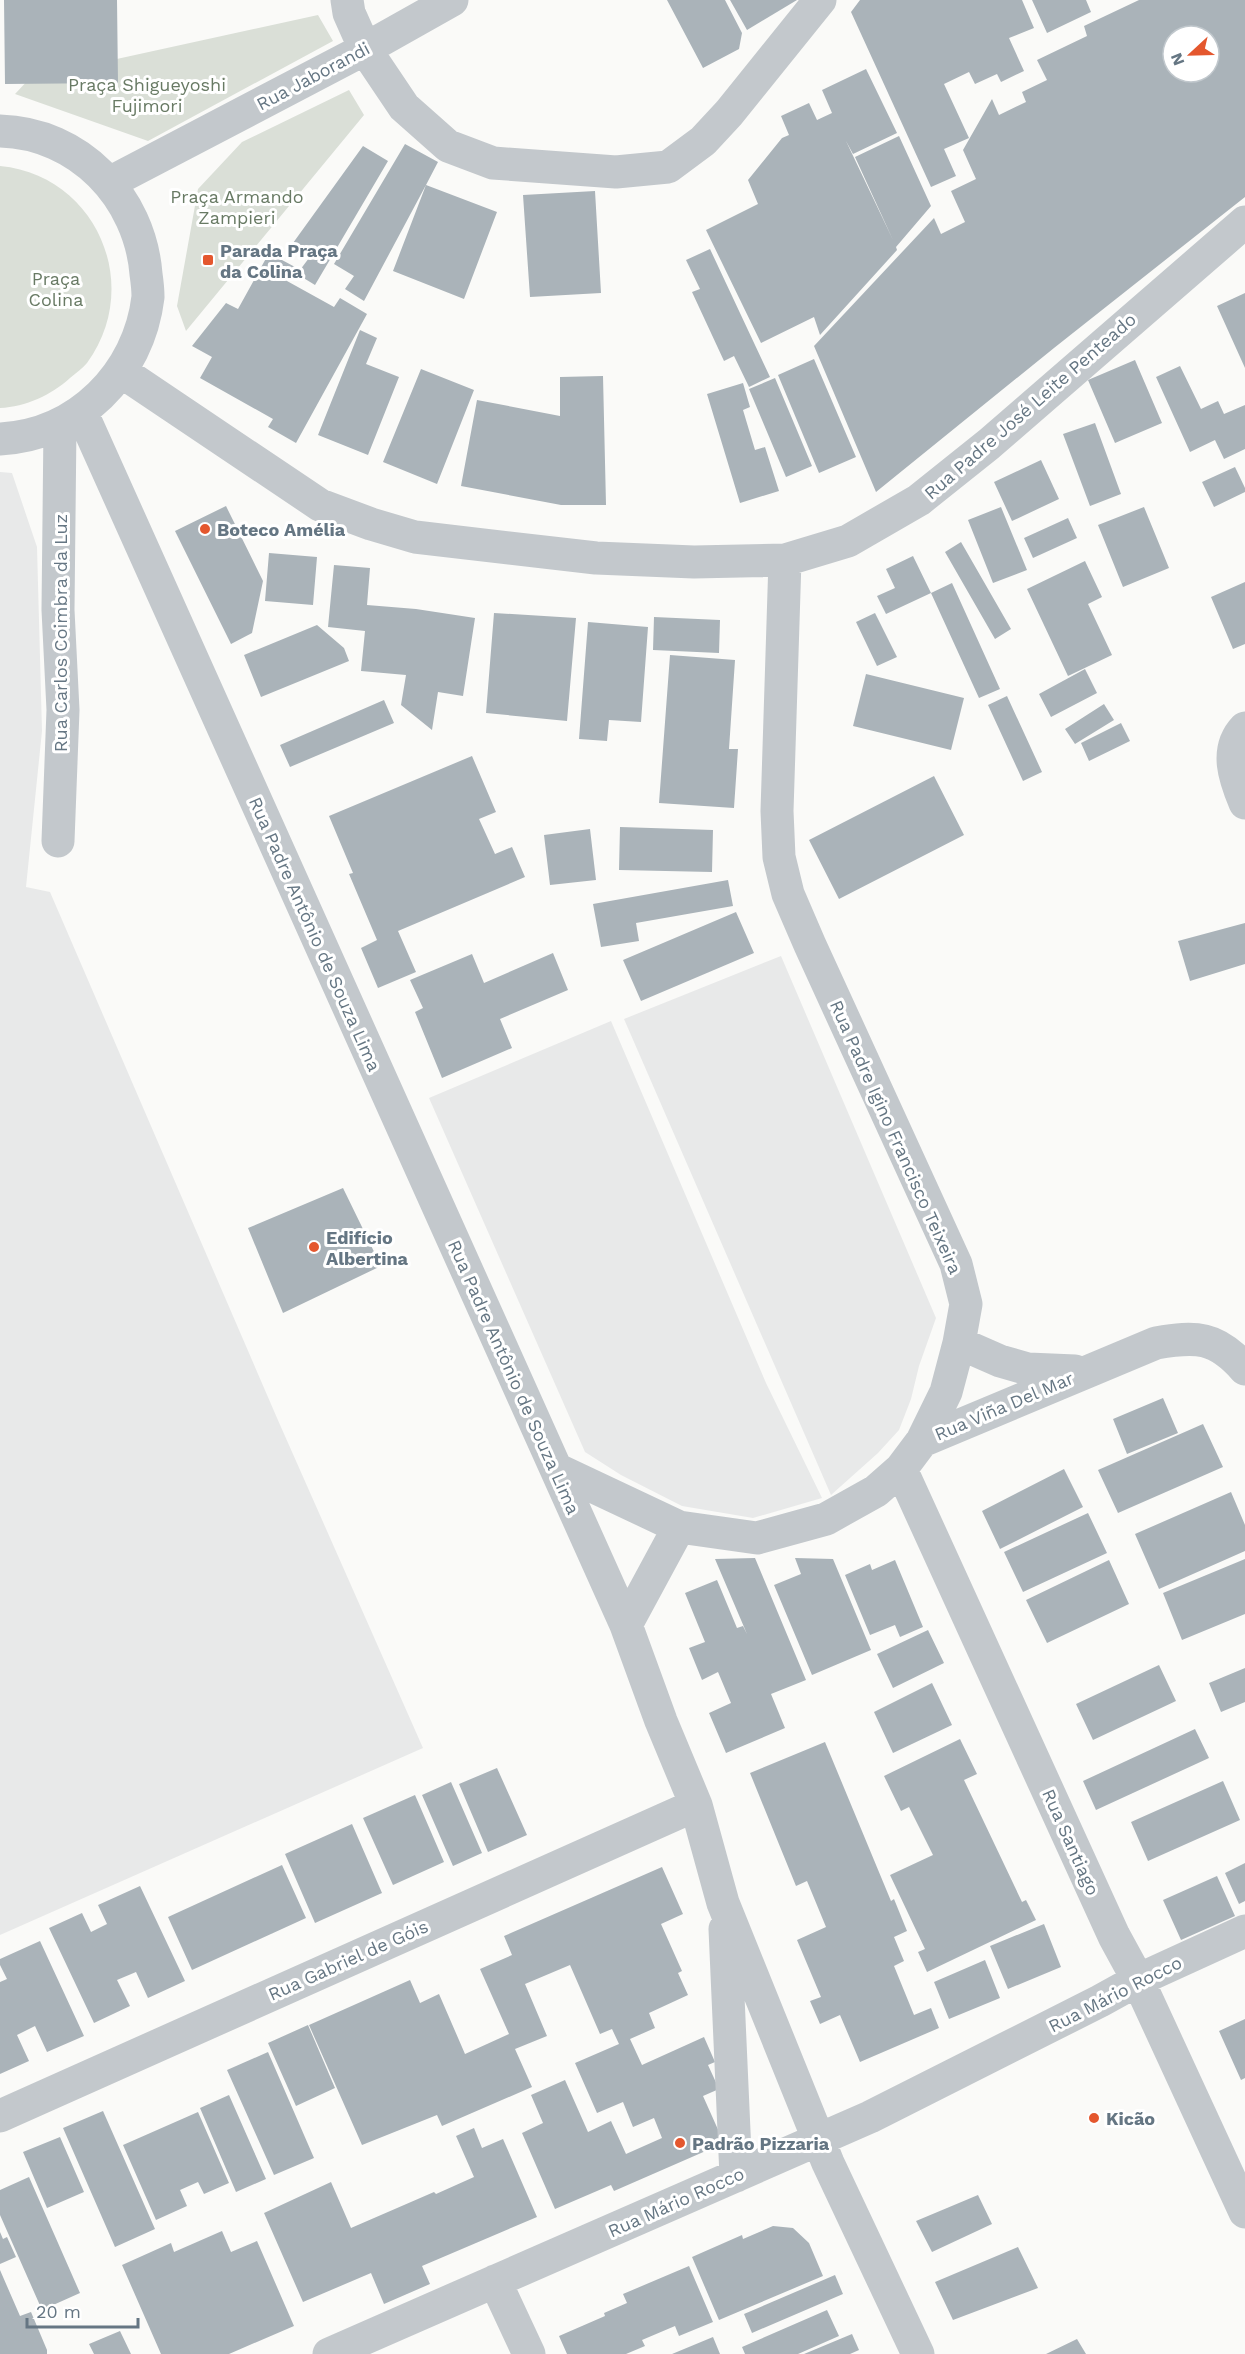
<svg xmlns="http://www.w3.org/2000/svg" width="1245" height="2354" font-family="'Work Sans',sans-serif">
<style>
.built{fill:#e8e9e9}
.green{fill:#dadfd7}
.building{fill:#aab3b9;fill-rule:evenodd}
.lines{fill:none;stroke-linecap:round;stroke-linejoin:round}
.minor{stroke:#c3c8cc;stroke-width:33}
.poi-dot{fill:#e4572e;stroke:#fff;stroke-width:2}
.labels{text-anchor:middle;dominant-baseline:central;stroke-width:6;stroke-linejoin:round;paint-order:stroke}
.street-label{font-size:18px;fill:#657683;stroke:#fff}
.park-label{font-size:18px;fill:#687a64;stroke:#fff}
.poi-label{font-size:18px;font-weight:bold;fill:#657683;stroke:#fff;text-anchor:start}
</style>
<rect width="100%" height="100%" fill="#fafaf8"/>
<!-- built -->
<path class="built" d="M0,472L12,473L37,547L42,731L26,887L50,892L277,1418L423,1748L0,1935Z
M781,956L936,1318L919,1366L911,1399L899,1430L878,1453L831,1495L624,1019Z
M611,1021L766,1383L822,1498L753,1518L682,1506L621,1475L585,1452L429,1098Z"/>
<!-- green -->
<path class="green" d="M318,15L333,41L148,141L15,94L30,78Z
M349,90L364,115L186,331L177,306L198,189L242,142Z
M0,166C96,175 144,285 87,363C83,368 76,373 70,378C51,395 26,407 0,408Z"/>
<!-- building -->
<path class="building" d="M4,0H117L118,83L5,84Z
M667,0H725L742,33L739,49L703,68Z
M730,0H797L747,30Z
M860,0H1022L1034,28L1009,38L1024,71L1001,82L997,74L975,84L969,72L944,84L969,138L944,149L956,176L931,187L851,12Z
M1032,0H1086L1091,12L1047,33Z
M1139,0H1245V197L1054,348L876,492L814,346L934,218L941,234L965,222L951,191L976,179L963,150L992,99L999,115L1026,102L1022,92L1047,80L1037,60L1087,36L1084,26ZM1173,36H1209V72H1173Z
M866,69L897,133L853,154L846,141L893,240L855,157L899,136L931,206L896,247L897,250L820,335L814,317L761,343L706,230L758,204L748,180L782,138L789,135L781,116L809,103L817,120L832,113L822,90Z
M405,144L438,162L426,185L497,212L464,299L393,271L426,185L364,301L345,289L354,276L334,264Z
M363,146L388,161L315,285L297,274L312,254L293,243Z
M595,191L601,293L530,297L523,195Z
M710,249L770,377L749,387L734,356L724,361L692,292L700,289L686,260Z
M269,253L295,267L287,281L334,307L340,298L367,314L296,443L268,427L273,419L200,378L212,357L192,346L226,303L238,309Z
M1245,293V368L1217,306Z
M360,330L377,338L366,364L399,377L368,455L318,435Z
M814,359L856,457L819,473L778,375Z
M1135,360L1162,423L1115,443L1088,380Z
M1180,366L1201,409L1218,401L1224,414L1245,405V449L1224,459L1215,440L1190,452L1156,377Z
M421,369L474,390L437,484L383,462Z
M603,376L606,505H561L461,486L477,400L560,416V377Z
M775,378L812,466L786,477L749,389Z
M743,383L750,407L743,410L755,450L765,447L779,491L740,503L707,394Z
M1095,423L1121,494L1090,506L1063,434Z
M1041,460L1059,499L1012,521L994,482Z
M1235,467L1245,488V492L1214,507L1202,482Z
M226,506L263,581L252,633L231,644L175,531Z
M1001,507L1027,570L993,583L968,520Z
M1144,507L1169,568L1123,587L1098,525Z
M1068,518L1077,538L1033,558L1024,538Z
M961,542L1011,629L995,639L945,552Z
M269,553L317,557L313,605L265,601Z
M913,556L931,593L886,614L877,596L895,588L886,569Z
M1085,561L1102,597L1088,604L1112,655L1068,676L1027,589Z
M334,565L370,568L367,605L416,609L475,618L463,696L438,692L432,730L401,705L406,675L361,671L365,631L328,627Z
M1245,582V644L1233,649L1211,597Z
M952,583L1000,689L979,698L931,593Z
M494,613L576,618L567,721L486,713Z
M875,613L897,657L877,666L856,622Z
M654,617L720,620L719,653L653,650Z
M588,622L648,627L641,722L609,720L607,741L579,739Z
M317,625L344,648L349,661L261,697L244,655Z
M670,655L735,660L729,749H738L734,808L659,803Z
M1085,669L1097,693L1051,717L1039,694Z
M866,674L964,698L951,750L853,726Z
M1007,696L1042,772L1023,781L988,705Z
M384,700L394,723L290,767L280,745Z
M1104,704L1114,720L1075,744L1065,729Z
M1121,723L1130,741L1089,761L1081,743Z
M472,756L496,812L479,819L495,854L512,847L525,877L398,931L416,972L378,988L361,948L377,940L349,874L353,873L329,816Z
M934,776L964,835L839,899L809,840Z
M620,827L713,830L712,872L619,870Z
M590,829L596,880L550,885L544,835Z
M728,880L733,906L636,923L639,941L601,947L593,904Z
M736,912L754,953L641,1001L623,960Z
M1245,923V964L1190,981L1178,941Z
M553,953L568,990L500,1019L512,1048L442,1078L415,1012L423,1008L410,980L472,954L484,983Z
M343,1188L381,1266L283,1313L248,1228Z
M1163,1398L1178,1433L1127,1454L1113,1419Z
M1203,1424L1223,1467L1118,1513L1098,1470Z
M1064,1469L1083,1507L1000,1549L982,1511Z
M1231,1492L1245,1525V1551L1159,1589L1135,1534Z
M1088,1513L1107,1553L1023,1592L1004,1552Z
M755,1558L806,1680L771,1694L785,1728L726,1753L709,1713L731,1703L718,1672L702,1680L689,1648L705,1642L685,1593L717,1580L737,1628L743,1626L747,1634L715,1559Z
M795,1558L833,1559L871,1650L812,1675L774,1585L801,1574Z
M1245,1559V1614L1182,1640L1163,1593Z
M895,1560L923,1627L900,1637L895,1625L870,1635L845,1575L870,1564L872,1570Z
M1109,1560L1129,1604L1047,1643L1026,1600Z
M928,1630L944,1663L893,1688L877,1654Z
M1159,1665L1176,1701L1093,1740L1076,1704Z
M1245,1668V1702L1221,1712L1209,1683Z
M932,1683L952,1725L893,1753L874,1712Z
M1195,1729L1209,1758L1096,1810L1083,1781Z
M960,1739L977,1774L964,1780L1022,1902L1026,1900L1036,1920L927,1972L918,1952L925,1949L890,1875L933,1855L909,1807L901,1811L884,1776Z
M825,1742L891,1901L894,1899L907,1931L894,1937L904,1961L894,1966L914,2015L931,2008L939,2028L860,2062L840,2015L820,2024L810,2001L821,1997L797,1940L826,1927L807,1881L796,1886L750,1773Z
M497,1768L527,1835L488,1852L459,1784Z
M1223,1781L1240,1820L1148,1861L1131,1822Z
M451,1782L482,1853L453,1866L422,1795Z
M415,1795L444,1862L393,1885L363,1818Z
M352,1824L382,1893L315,1923L285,1854Z
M1245,1863V1901L1239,1904L1225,1873Z
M282,1865L306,1918L192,1970L168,1917Z
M662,1867L683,1914L661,1924L682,1971L678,1973L688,1995L649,2013L655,2028L630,2039L642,2065L704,2037L715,2062L708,2065L719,2089L703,2096L724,2143L614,2191L611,2185L555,2209L522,2133L543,2123L531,2095L565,2080L588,2132L611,2121L626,2154L662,2138L654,2118L633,2127L623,2102L597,2113L575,2063L619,2044L612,2029L600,2034L570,1965L525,1984L547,2036L515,2049L532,2087L442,2126L437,2115L362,2145L309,2025L410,1980L420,2003L439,1994L465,2054L509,2034L480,1969L512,1955L504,1936Z
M1217,1876L1235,1916L1181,1940L1163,1900Z
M140,1886L185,1981L148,1998L136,1972L117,1980L130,2006L94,2023L49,1928L82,1913L91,1932L107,1924L98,1905Z
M1044,1924L1061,1967L1008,1989L990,1946Z
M40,1941L84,2036L47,2052L35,2026L17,2035L29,2061L0,2074V1982L7,1979L0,1965V1959Z
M985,1960L1000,1998L949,2019L934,1982Z
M1245,2019V2078L1241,2080L1219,2031Z
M308,2025L335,2088L296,2106L268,2043Z
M268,2052L314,2158L274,2175L227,2070Z
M229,2095L266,2179L236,2192L200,2108Z
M103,2111L155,2229L115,2247L63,2128Z
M198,2112L229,2183L204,2194L198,2182L180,2190L187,2206L156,2220L123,2145Z
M474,2128L482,2148L503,2139L537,2217L422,2266L430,2284L384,2304L371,2273L303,2302L264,2213L331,2182L351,2228L434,2192L436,2194L474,2177L456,2136Z
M60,2137L84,2192L47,2208L23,2152Z
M29,2177L80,2293L42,2310L0,2215V2190Z
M978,2195L992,2224L932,2252L916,2221Z
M773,2226L793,2228L809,2243L823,2276L719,2320L692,2257L742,2235L743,2239Z
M222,2231L231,2252L257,2241L294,2326L229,2354H161L122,2265L171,2243L174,2252Z
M0,2232L3,2239L7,2237L16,2257L0,2264Z
M1018,2247L1038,2288L953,2320L935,2282Z
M689,2266L713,2322L679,2336L675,2326L642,2340L645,2346L626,2354H567L559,2336L605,2316L604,2313L627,2303L623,2294Z
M0,2270L20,2316L31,2312L47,2350V2354H0Z
M835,2275L843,2294L752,2333L744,2314Z
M827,2310L839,2336L798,2354H745L742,2347Z
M120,2331L131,2354H94L89,2344Z
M852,2334L859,2350L850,2354H804Z
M713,2337L720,2354H672Z
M1077,2339L1086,2354H1046Z"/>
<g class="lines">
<!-- minor -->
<path class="minor" d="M347,0L349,13L365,49L404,107L448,146L493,163L616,172L668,167L703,141L729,113L820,0
M0,131C79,133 140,197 146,274C147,281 148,290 148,297C139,374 78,435 0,439
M109,183L365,49L452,0
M122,372L320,505L371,524L415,537L596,558L694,562L785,560L848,541L919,500L989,444L1245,222
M81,411L626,1625L661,1721L696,1805L723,1903L828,2163L918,2354
M1245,728C1224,750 1235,779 1245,803
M58,841L63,710L58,610L60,425
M959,1343L1000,1361L1028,1369L1075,1371
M922,1441L1156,1343C1196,1336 1216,1336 1245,1369
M556,1469L679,1527L757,1538L826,1519L876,1491L901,1469L922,1441L946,1392L959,1343L966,1304L956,1264L810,945L788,894L779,857L777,811L785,560
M901,1469L1114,1936L1138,1980L1245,2212
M626,1625L679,1527
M725,1929L736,2176
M0,2116L696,1805
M495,2281L529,2354
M329,2354L870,2117L1100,2001L1138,1980L1245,1931"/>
</g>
<!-- markers -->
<g class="poi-dot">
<rect x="202" y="254" width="12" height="12" rx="3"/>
<circle cx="205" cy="529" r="6"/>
<circle cx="314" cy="1247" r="6"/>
<circle cx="1094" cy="2118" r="6"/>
<circle cx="680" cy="2143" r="6"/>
</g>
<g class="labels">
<!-- street labels -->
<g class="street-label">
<text transform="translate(313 76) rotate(-28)">Rua Jaborandi</text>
<text transform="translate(1030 406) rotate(-41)">Rua Padre José Leite Penteado</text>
<text transform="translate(60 633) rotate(-90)">Rua Carlos Coimbra da Luz</text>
<text transform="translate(315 934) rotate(66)">Rua Padre Antônio de Souza Lima</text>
<text transform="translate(896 1137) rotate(66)">Rua Padre Igino Francisco Teixeira</text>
<text transform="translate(514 1377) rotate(66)">Rua Padre Antônio de Souza Lima</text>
<text transform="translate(1004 1406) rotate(-23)">Rua Viña Del Mar</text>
<text transform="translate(1071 1842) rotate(66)">Rua Santiago</text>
<text transform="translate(348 1960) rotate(-24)">Rua Gabriel de Góis</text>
<text transform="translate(1115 1994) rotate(-27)">Rua Mário Rocco</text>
<text transform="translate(676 2202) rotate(-24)">Rua Mário Rocco</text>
</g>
<!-- park labels -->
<g class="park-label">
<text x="147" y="84">Praça Shigueyoshi<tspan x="147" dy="21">Fujimori</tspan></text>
<text x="237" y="196">Praça Armando<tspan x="237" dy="21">Zampieri</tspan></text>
<text x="56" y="278">Praça<tspan x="56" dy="21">Colina</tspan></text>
</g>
<!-- poi labels -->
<g class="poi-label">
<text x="220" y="250">Parada Praça<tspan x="220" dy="21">da Colina</tspan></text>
<text x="217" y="529">Boteco Amélia</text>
<text x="326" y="1237">Edifício<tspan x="326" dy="21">Albertina</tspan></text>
<text x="1106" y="2118">Kicão</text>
<text x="692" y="2143">Padrão Pizzaria</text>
</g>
</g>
<!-- north arrow -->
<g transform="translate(1191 54) rotate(248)"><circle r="28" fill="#ffffff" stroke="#c1c8cd" stroke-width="1.5"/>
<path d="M0-4.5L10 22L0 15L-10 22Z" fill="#e4572e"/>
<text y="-9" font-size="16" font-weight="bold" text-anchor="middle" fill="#657683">N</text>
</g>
<!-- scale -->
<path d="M27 2318v9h111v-9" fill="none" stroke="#657683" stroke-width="3"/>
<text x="36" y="2318" font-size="18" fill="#657683" stroke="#ffffff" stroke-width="4.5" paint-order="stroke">20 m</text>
</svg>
